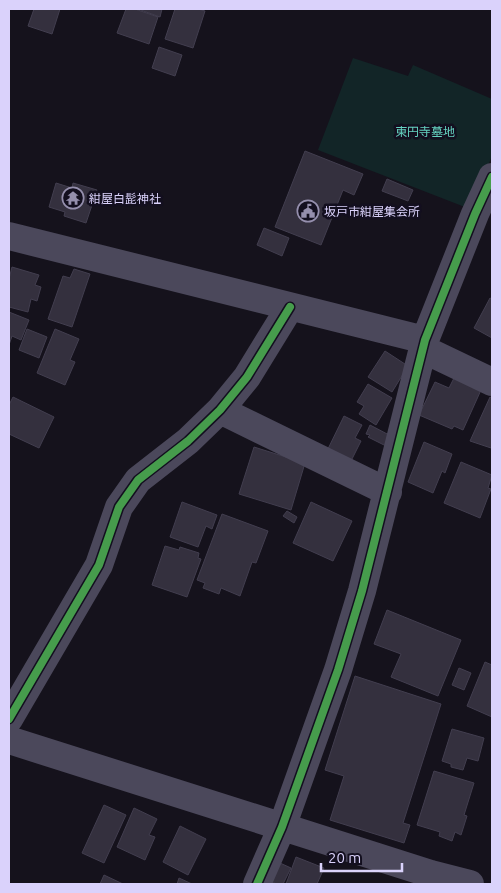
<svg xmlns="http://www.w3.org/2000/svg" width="501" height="893" font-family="Ubuntu,'Noto Sans JP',sans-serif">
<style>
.green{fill:#122527}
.building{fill:#34303e;stroke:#423e4f}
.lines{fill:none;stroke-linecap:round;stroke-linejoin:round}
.minor{stroke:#4b485b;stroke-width:28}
.cycleway-casing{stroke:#130f1f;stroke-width:11}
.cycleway{stroke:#469c4c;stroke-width:8}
.labels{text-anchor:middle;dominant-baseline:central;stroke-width:5;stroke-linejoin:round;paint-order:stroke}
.park-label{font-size:12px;fill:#65d3c1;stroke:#130f1f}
.poi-label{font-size:12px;fill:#dad2fb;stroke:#130f1f;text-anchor:start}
</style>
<rect width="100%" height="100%" fill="#15121c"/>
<!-- green -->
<path class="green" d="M353,58L408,76L413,65L492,99V156L470,209L318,150Z"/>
<!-- building -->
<path class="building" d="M34,9H60L52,34L28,26Z
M126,9H135L158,17L149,44L117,33Z
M138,9H162L160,17Z
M175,9H198L205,11L193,48L165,39Z
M159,47L182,55L175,76L152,68Z
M305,151L363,174L354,195L343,190L321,245L275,227Z
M387,179L413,190L408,201L382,191Z
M56,183L72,188L73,183L97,190L86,223L64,216L65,212L49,207Z
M264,228L289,238L282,256L257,245Z
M12,267L39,275L35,285L41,287L37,301L31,299L28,312L9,307V279Z
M74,269L90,274L72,327L48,319L63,276L70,278Z
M490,298L492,299V338L474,328Z
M9,312L29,320L21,340L12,336L9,345Z
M27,329L47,337L39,358L19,350Z
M55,329L79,339L70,360L75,362L65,385L37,373Z
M385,351L408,366L392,392L368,377Z
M454,378L481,390L463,430L454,426L452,429L419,415L435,382L449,388Z
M368,384L392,398L376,425L359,414L364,406L357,402Z
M13,397L54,417L39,448L9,434V405Z
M490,397L492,398V445L491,448L470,441Z
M344,416L362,425L355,438L361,441L348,467L325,455Z
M370,425L391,436L386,446L368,437L370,435L366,434Z
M424,442L452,454L445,473L442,471L433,493L408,482Z
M254,447L305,463L291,510L239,494Z
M461,462L492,475L488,488L491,489L480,518L444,503Z
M182,502L217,515L212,529L206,526L198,547L170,537Z
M311,502L352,521L333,561L293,543Z
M287,511L297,517L294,523L283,516Z
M222,514L268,531L256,563L252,562L240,596L221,588L219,594L203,588L205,583L197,580Z
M165,546L179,550L180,547L199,553L198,558L201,559L187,597L152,585Z
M387,610L461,640L438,696L391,677L401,654L374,644Z
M485,662L492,665V717L467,706Z
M459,668L471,673L464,690L452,685Z
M355,676L441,704L403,823L410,825L404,843L330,820L344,776L325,770Z
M452,729L484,738L478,761L467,758L463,770L451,767V764L442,761Z
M434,771L474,783L464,815L467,816L461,835L455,832L452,841L439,836L440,832L417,825Z
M104,805L126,815L104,863L82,853Z
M134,808L157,819L149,835L155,837L145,860L117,847Z
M180,826L206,839L188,875L163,862Z
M296,857L324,868L317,884H286Z
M280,863L291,868L283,884H277L271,882Z
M104,875L123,884H100Z
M179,878L192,884H177Z"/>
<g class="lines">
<!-- minor -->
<path class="minor" d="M9,236L425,340
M423,349L492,382
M220,410L388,492
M9,719L99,565L119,507L138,480L188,441L220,410L247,377L290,307
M9,740L431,874L470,884
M257,884L282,827L338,670L362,591L425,340L475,214L492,177"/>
<!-- cycleway casing -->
<g class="cycleway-casing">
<path id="cycleway" d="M9,719L99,565L119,507L138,480L188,441L220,410L247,377L290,307
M257,884L282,827L338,670L362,591L425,340L475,214L492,177"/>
</g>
<!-- cycleway -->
<use href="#cycleway" class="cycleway"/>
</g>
<!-- icons -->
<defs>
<g id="temple-ring" transform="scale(1.125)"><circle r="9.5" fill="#130f1f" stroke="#958fad" stroke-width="1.5"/><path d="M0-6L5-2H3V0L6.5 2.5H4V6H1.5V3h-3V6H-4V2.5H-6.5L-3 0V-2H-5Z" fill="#958fad"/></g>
<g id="civic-ring" transform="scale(1.125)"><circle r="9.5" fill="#130f1f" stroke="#958fad" stroke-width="1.5"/><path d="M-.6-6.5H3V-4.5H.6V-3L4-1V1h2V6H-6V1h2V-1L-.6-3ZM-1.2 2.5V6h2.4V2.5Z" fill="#958fad"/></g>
</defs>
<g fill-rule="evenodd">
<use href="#temple-ring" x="73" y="198"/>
<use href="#civic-ring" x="308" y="211"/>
</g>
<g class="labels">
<!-- park labels -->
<g class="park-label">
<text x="425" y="131">東円寺墓地</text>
</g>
<!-- poi labels -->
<g class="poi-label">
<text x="89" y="198">紺屋白髭神社</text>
<text x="324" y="211">坂戸市紺屋集会所</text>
</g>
</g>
<!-- border -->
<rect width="501" height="893" fill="none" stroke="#dad2fb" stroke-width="20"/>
<!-- scale -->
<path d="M321 863v8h81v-8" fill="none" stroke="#dad2fb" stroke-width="2.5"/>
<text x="328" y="863" font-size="15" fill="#dad2fb" stroke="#130f1f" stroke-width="4" paint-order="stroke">20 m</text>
</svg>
